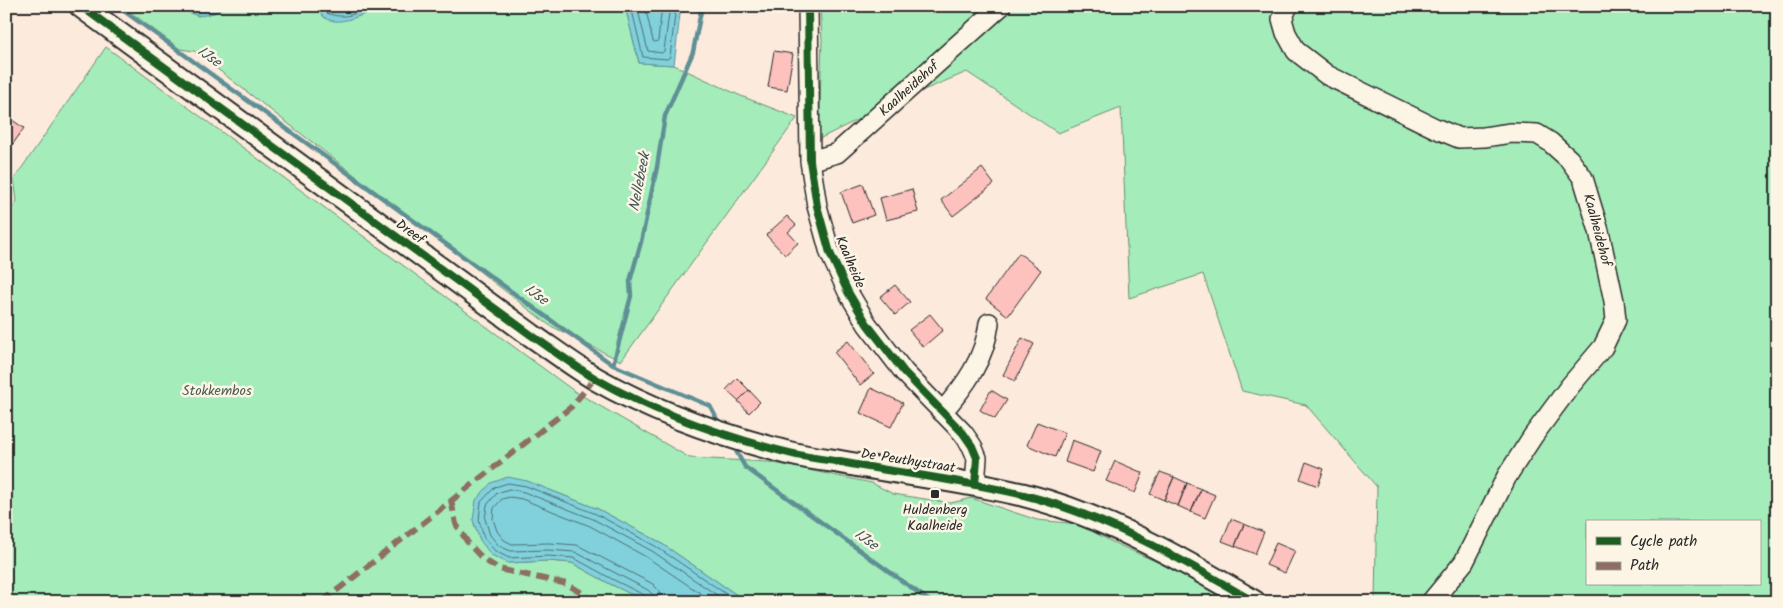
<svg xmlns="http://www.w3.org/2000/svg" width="1783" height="608" font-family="Kalam,sans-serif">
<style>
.green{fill:#a4edba;stroke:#688c72;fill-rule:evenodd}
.water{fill:#81d1dc;stroke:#5f8f95}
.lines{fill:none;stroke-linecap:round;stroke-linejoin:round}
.shore{stroke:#4d6d72;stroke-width:1}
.stream{stroke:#5f8f95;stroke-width:4.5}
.building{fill:#fdc1be;stroke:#2b2b2b}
.minor-casing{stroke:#2b2b2b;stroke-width:22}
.major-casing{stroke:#2b2b2b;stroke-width:26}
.minor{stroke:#fcf5e5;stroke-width:19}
.major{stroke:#fcf5e5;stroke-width:22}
.quiet{stroke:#8d6e63;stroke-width:6;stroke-dasharray:12 6;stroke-linecap:butt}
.cycleway-casing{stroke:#fcf5e5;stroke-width:11}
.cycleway{stroke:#1b5e20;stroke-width:8}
.poi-dot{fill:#2b2b2b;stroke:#fcf5e5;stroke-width:2}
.labels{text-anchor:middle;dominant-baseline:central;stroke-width:5;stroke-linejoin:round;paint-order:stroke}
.street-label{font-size:14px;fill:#2b2b2b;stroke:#fcf5e5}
.park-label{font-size:14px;fill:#495c4f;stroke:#fcf5e5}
.poi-label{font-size:14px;fill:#2b2b2b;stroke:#fcf5e5}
.water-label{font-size:15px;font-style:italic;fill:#405457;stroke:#fcf5e5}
</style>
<rect width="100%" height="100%" fill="#fcebdd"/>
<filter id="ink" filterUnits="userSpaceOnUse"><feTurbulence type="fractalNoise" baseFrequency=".02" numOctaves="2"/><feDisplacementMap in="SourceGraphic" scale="10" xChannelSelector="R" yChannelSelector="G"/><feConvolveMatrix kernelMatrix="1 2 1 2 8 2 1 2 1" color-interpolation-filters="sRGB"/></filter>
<g filter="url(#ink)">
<!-- green -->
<path class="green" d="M122,6H176L198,16L214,13L225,6H319V12C341,16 358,24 375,6H625L639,63L674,65L741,96L797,118L621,361L549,325L194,51L180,49Z
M820,6H1777V602H1375L1377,487L1306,405L1242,391L1203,274L1129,298L1121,108L1058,133L967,72L883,107L819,139L822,40ZM1587,522H1759V584H1587Z
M106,47L574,391L690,458L769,462L872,483L893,494L951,503L971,498L1037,520L1079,524L1112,542L1182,573L1229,602H747L658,541L598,509L527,481L476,504L474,524L480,540L509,563L548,561L572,563L610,584L647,602H6V217L17,201L14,179Z"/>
<!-- water -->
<path class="water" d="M176,6H225C205,19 196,18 176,6Z
M319,6H375C363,18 321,33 319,6Z
M625,6H681L674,65L639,63Z
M508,477L527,481L598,509L658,541L747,602H647L610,584L572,563L548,561L508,563L491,555L480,540L473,520L476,500L491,483Z"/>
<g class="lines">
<!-- shore -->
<path class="shore" d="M324,6L327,13C340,19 357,16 368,6
M631,6L643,57L667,59L670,57L676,6
M637,6L648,51L662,53L664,51L670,6
M645,6L653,41L655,42L658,41L662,6
M648,602L644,595L612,579L574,558L548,556L509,558L495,551L484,538L479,520L481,502L495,487L508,483L526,486L596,514L655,546L738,602
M654,602L653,595L648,590L575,552L548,550L511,551L499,546L490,535L485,519L487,505L497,493L509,489L524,492L593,519L652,551L727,602
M661,602L659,591L653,584L577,545L549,543L512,544L504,540L497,531L493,519L494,508L502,499L510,497L522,499L590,526L648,558L713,602"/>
<!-- stream -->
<path class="stream" d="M117,6L613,365L710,406L720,425
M613,365L631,296L630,281L641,242L657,167L665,116L693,52L702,6
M732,444L745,467L931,602"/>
</g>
<!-- building -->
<path class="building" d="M774,51L793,54L787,90L768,87Z
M6,116L24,128L13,144L6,139Z
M982,168L994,184L953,216L941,200Z
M863,184L874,215L852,223L841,192Z
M912,189L918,212L886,220L880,198Z
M787,216L796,225L788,232L798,243L785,255L766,235Z
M1019,253L1041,270L1008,316L986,299Z
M895,285L910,302L895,315L880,297Z
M930,314L943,330L923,347L909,330Z
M1022,338L1034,344L1015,381L1003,375Z
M848,341L874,374L860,385L834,352Z
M737,378L749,390L738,401L726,390Z
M871,388L903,403L891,427L860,413Z
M749,390L760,402L749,413L738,401Z
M991,390L1007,400L995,419L980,410Z
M1037,422L1065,433L1055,457L1027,445Z
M1072,440L1101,451L1093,472L1065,462Z
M1115,461L1143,473L1135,493L1106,481Z
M1306,462L1324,469L1318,486L1300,479Z
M1160,472L1174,477L1164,500L1150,494Z
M1174,477L1187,483L1178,506L1164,500Z
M1187,483L1201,489L1191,512L1178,506Z
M1201,489L1215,495L1205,518L1191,512Z
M1231,519L1244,524L1235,546L1222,541Z
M1244,524L1264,532L1255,554L1235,546Z
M1276,543L1295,551L1285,573L1266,565Z"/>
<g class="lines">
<!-- minor casing -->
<g class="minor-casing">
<path id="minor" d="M808,6L810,161L817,206L830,253L848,292L867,324L904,372L963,433L972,446L977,458L975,485
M1288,6L1282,19L1286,33L1296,51L1327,75L1435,128L1459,138L1484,137L1511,133L1537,134L1550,142L1569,159L1583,178L1599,231L1614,301L1616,320L1603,347L1570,386L1533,436L1507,476L1464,562L1431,602
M810,161L837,153L1001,6
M942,412C965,386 985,359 989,323"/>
</g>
<!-- major casing -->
<g class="major-casing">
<path id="major" d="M81,6L531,335C553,350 574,366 596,379C656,413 722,436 789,453C804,457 820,459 835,461C898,473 962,480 1024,495C1106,516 1182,559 1254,602"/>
</g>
<!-- minor -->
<use href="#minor" class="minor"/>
<!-- major -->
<use href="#major" class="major"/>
<!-- quiet -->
<path class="quiet" d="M451,500L456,524L468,543L483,559L499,569L567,584L587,596
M322,602L571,407L595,378"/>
<!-- cycleway casing -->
<g class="cycleway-casing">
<path id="cycleway" d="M81,6L531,335C553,350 574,366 596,379C656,413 722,436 789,453C804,457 820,459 835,461C898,473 962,480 1024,495C1106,516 1182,559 1254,602
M808,6L810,161L817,206L830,253L848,292L867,324L904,372L963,433L972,446L977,458L975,485"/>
</g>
<!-- cycleway -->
<use href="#cycleway" class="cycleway"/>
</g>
</g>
<!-- markers -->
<rect class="poi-dot" x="930" y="489" width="10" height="10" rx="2.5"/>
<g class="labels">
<!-- street labels -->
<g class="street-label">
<text transform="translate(909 89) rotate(-42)">Kaalheidehof</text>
<text transform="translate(1597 230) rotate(75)">Kaalheidehof</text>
<text transform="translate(410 232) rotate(36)">Dreef</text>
<text transform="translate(850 262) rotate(67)">Kaalheide</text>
<text transform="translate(908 461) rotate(9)">De Peuthystraat</text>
</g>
<!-- park labels -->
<g class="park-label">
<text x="217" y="391">Stokkembos</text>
</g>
<!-- poi labels -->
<g class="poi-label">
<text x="935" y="510">Huldenberg<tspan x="935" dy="16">Kaalheide</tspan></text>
</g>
<!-- water labels -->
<g class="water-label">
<text transform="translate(209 57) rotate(36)">IJse</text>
<text transform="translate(640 182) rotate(-79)">Nellebeek</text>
<text transform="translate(536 295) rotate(36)">IJse</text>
<text transform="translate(866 540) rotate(36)">IJse</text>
</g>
</g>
<!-- margin -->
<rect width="1783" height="608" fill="none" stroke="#fcf5e5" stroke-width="25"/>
<rect x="12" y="12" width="1758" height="583" fill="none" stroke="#2b2b2b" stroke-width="2" filter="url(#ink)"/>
<!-- legend -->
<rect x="1586" y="520" width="175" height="65" fill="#fcf5e5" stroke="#a8a49b"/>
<rect x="1596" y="537" width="25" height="8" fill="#1b5e20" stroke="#a8a49b"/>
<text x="1630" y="546" font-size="15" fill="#2b2b2b">Cycle path</text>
<rect x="1596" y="562" width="25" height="8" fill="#8d6e63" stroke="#a8a49b"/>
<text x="1630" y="570" font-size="15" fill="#2b2b2b">Path</text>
</svg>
